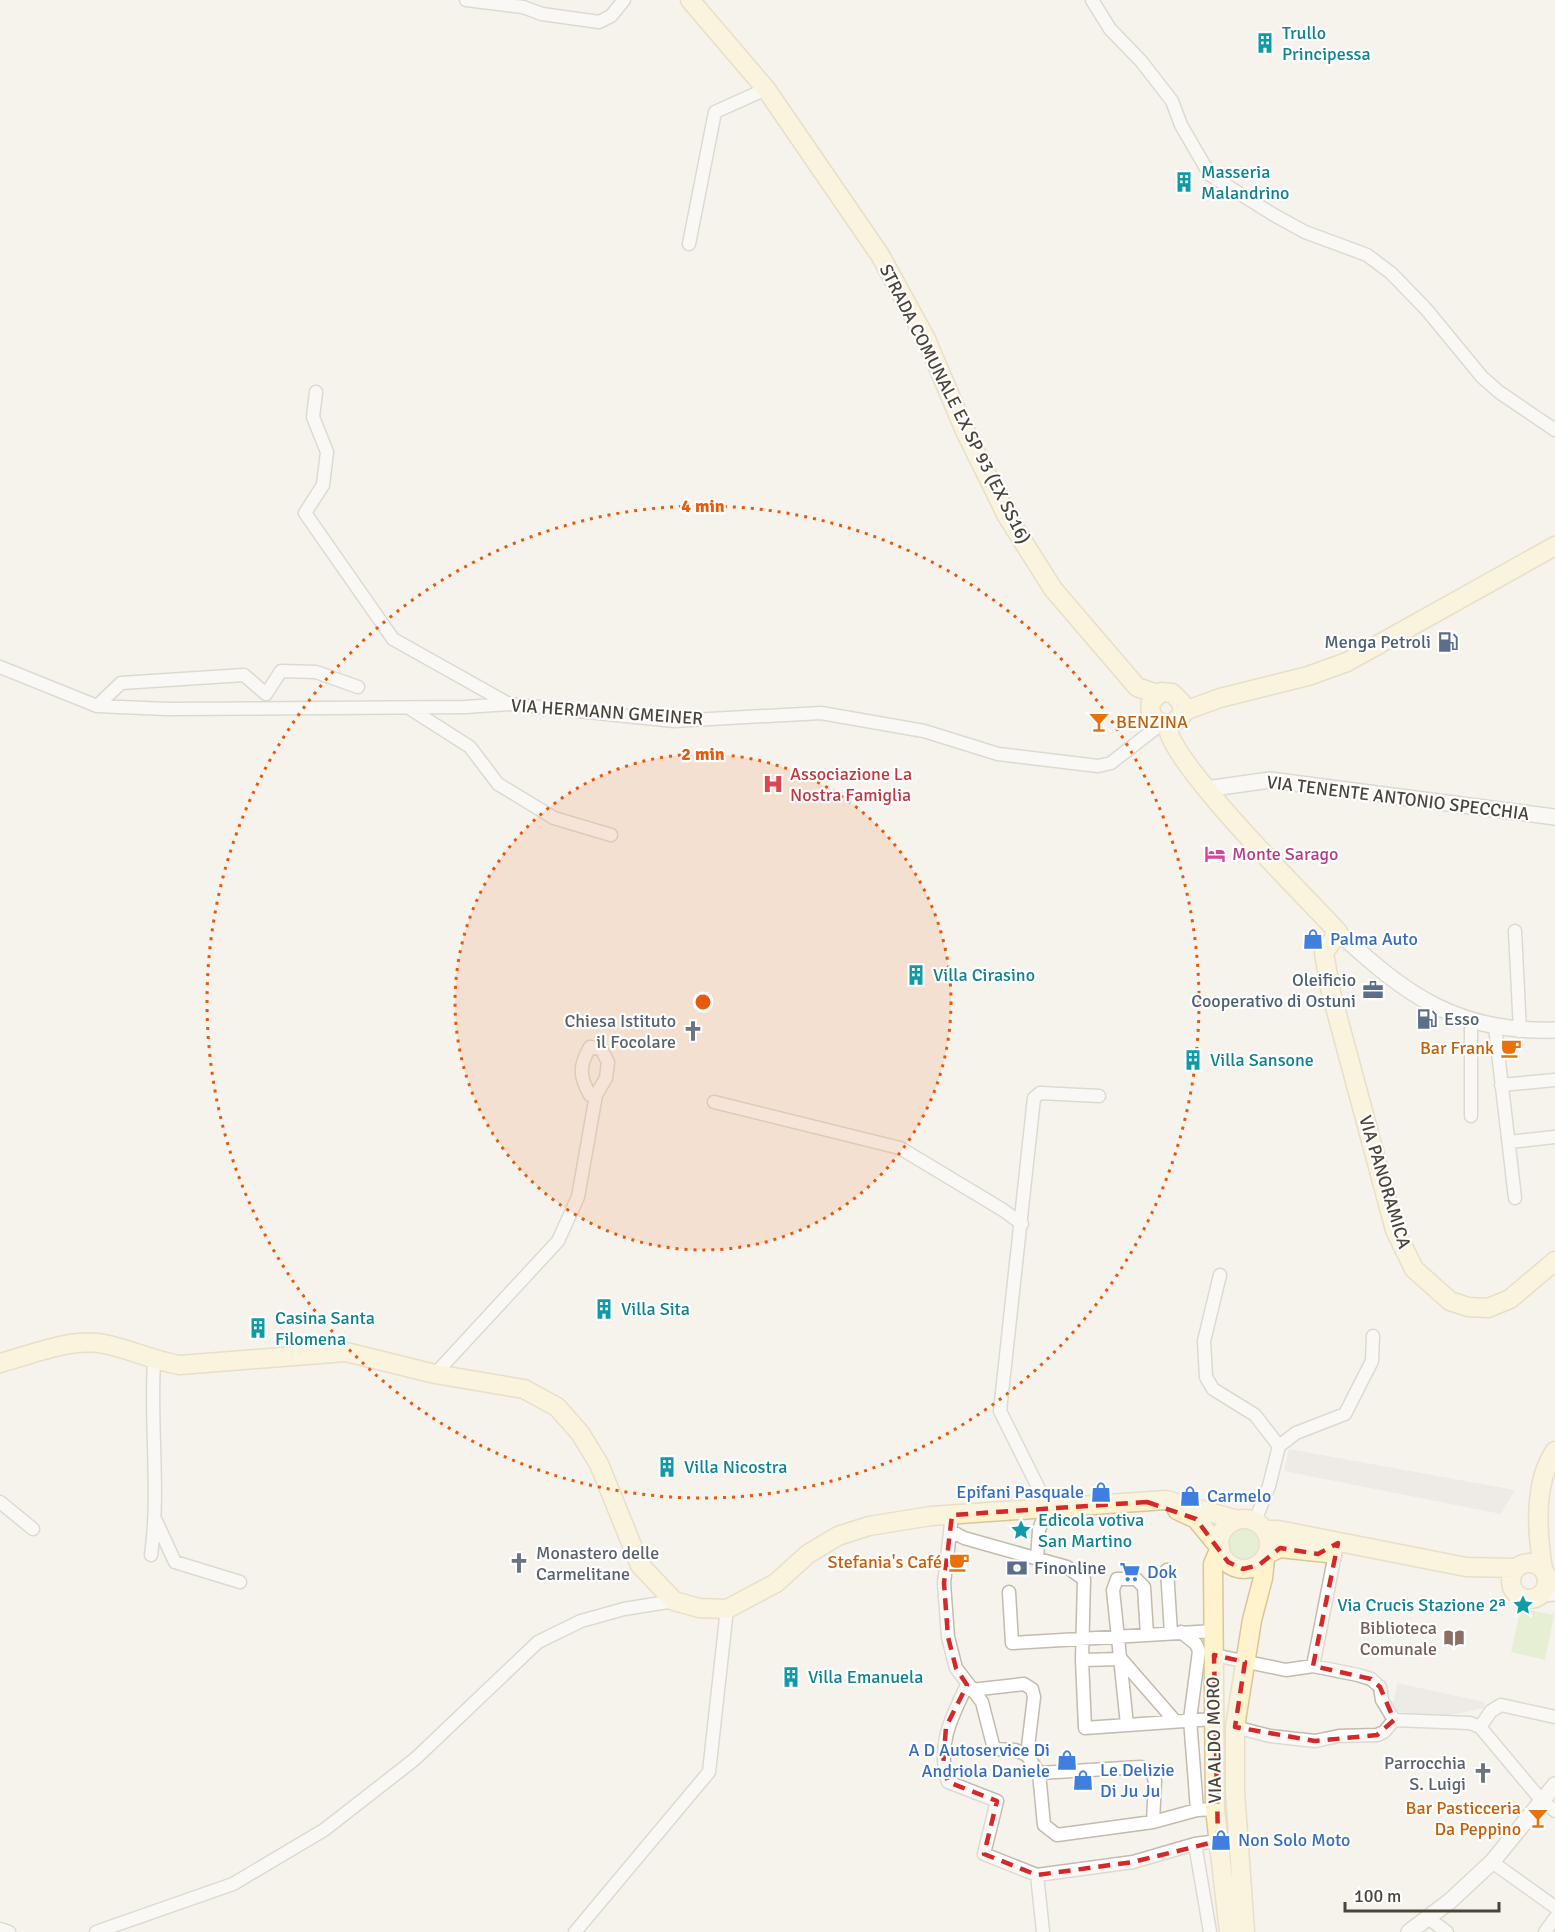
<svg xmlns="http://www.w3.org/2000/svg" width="1555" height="1932" font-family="Signika,sans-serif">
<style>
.green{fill:#d2eab5}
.parking{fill:#e5e3e0}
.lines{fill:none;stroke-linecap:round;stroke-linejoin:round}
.minor-casing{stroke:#c2bbae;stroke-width:15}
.tertiary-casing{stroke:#c2bbae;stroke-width:18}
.secondary-casing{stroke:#d6c79b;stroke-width:21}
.minor{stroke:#fff;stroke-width:12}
.tertiary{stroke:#fff;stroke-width:15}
.secondary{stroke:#fff3cd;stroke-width:18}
.marked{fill:none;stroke:#d62828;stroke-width:4.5;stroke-dasharray:12 8;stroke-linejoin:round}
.ring{fill:none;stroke:#e8590c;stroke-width:3;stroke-dasharray:3 6}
.labels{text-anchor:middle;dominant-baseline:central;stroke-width:4.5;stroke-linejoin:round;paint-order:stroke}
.culture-label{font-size:18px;fill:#0d838f;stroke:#fff;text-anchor:start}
.street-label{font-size:18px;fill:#4b4439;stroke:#fff}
.service-label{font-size:18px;fill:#4e5e75;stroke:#fff;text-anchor:end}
.food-label{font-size:18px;fill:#c56008;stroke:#fff;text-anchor:end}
.health-label{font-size:18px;fill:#be3a42;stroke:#fff;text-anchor:start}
.hotel-label{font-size:18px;fill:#b23c85;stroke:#fff;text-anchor:start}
.shop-label{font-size:18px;fill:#366cbe;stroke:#fff;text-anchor:start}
.worship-label{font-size:18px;fill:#5b616d;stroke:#fff;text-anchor:end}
.education-label{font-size:18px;fill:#785e54;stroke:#fff;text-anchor:end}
.centre{fill:#e8590c;stroke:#fff;stroke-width:3}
.ring-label{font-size:18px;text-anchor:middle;font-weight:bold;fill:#e8590c;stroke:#fff;stroke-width:4.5;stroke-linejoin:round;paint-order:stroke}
</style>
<rect width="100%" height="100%" fill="#f6f3ec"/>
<!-- green -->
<path class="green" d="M1227 1545a16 16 0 1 1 32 0a16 16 0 1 1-32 0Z
M1521,1608L1554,1615L1545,1660L1511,1652Z"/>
<!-- parking -->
<path class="parking" d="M1289,1449L1515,1490L1501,1514L1284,1471Z
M1397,1683L1485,1702L1484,1708L1456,1714L1422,1716L1392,1710Z"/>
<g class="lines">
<!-- minor casing -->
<g class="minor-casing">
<path id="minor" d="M466,0L523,7L542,14L599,22L611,16L624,0
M1092,0L1110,29L1141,61L1172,101L1181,125L1210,175L1274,215L1305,232L1367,255L1391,273L1426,309L1482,377L1499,392L1555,430
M689,244L715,112L766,89
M316,392L313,417L327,452L323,485L305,513L393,639L509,704
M0,667L97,706L167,709L465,707L510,704L674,721L821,713L924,731L998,754L1098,766L1111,763L1161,724
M97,706L121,683L244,675L266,694L281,671L316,672L358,687
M409,708L470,747L498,784L554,818L611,835
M1515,931L1520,1031
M1471,1022V1116
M1495,1027L1515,1198
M1501,1085L1555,1080
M714,1102L900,1148L1003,1210L1022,1224
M1509,1142L1555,1137
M1220,1275L1204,1341L1206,1377L1213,1389L1255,1415L1279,1446
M435,1374L558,1241L578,1197L596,1095L606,1078L608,1062L601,1049L590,1047C579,1066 579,1076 590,1095H596
M1279,1446L1296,1433L1345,1414L1372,1361L1373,1336
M0,1502L33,1529
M156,1521L175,1562L240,1582
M1255,1521L1269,1486L1279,1446
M951,1524L944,1583L948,1637L956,1668L982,1702L994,1749L1015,1750L1027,1755
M951,1531L964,1538L1067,1567L1084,1579L1082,1660L1085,1728L1213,1719
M151,1555C160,1491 150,1426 154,1361
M1037,1559L1039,1530L1046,1510L1039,1489L1000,1411L1034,1098L1040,1093L1099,1096
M1167,1570L1171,1633
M1009,1592L1012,1643L1214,1631
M1181,1632L1196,1644L1199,1651L1190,1719L1197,1810
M1214,1655L1286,1670L1313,1666L1358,1675L1371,1679L1380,1687L1382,1700L1394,1720
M1082,1660L1121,1659L1175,1721
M1313,1666L1337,1544
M967,1685C952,1716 936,1746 948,1782L997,1801L984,1854L1037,1875L1133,1862L1195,1844L1218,1841
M971,1690L1024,1684L1032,1689L1034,1697L1027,1755
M1127,1725L1113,1590L1117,1579H1136L1144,1587L1147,1635
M1235,1727L1270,1736L1315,1741L1339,1736L1377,1735L1384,1732L1394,1720L1470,1723L1480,1727L1542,1801L1555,1811
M1480,1727L1491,1711L1501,1705L1555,1717
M1027,1755L1039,1773L1044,1825L1057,1835L1153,1822L1197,1810L1215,1809
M1039,1773L1141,1767L1152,1772L1155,1781L1153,1822
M1195,1844L1210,1932
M1492,1862L1555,1907
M1037,1875L1043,1932
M1428,1918L1447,1932
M0,1929L9,1932
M96,1932L233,1884L324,1830L415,1759L538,1642L581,1621L624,1609L674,1601
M575,1932L709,1772L727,1609
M1545,1932L1555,1918"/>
</g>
<!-- tertiary casing -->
<g class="tertiary-casing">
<path id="tertiary" d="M1206,789L1270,780L1555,817
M1338,932C1407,996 1458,1033 1555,1030
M1547,1577L1555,1579
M1541,1594L1555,1593
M1409,1932L1450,1901L1492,1862L1555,1785"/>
</g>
<!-- secondary casing -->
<g class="secondary-casing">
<path id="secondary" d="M690,0L766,89L880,255L926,339L965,431L1007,516L1053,589L1137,687L1157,694
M1182,714V703L1172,693L1161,692L1151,702C1148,716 1157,726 1172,724L1187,710L1220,698L1308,676L1347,662L1555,546
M1167,725C1169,762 1306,897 1338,932L1324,953L1331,992L1395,1230L1414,1269L1450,1301L1468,1307L1488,1308L1510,1299L1555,1261
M0,1363C31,1355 72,1337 104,1344C130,1349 154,1361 180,1365L346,1352L435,1374L524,1389L557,1407L580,1433L599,1464L640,1565L674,1601L699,1608L727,1609L776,1583L808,1554L838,1536L869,1526L931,1516L1166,1500L1238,1520
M1177,1510L1196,1519L1220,1548L1213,1564L1215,1809L1229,1932
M1219 1544a25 25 0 1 1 50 0a25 25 0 1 1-50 0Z
M1265,1530H1278L1466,1567L1516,1568
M1267,1554L1280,1548L1327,1553L1338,1543
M1511 1581a18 18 0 1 1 36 0a18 18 0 1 1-36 0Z
M1543,1569C1537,1532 1533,1483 1555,1451
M1245,1932L1235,1791V1727L1252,1620L1263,1578L1265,1559"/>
</g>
<!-- minor -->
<use href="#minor" class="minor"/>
<!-- tertiary -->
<use href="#tertiary" class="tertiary"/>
<!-- secondary -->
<use href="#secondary" class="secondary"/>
</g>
<!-- marked area -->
<path d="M0 0H1555V1932H0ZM1147,1502L1196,1519L1228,1562L1243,1569L1259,1565L1280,1548L1318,1554L1338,1543L1313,1666L1371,1679L1380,1687L1394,1720L1377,1735L1315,1741L1235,1727L1245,1662L1214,1655L1218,1841L1133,1862L1037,1875L984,1854L997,1801L948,1782L943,1767L946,1727L967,1685L956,1668L948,1637L944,1583L952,1515Z" fill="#f6f3ec" fill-opacity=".55" fill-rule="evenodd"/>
<path class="marked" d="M1147,1502L1196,1519L1228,1562L1243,1569L1259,1565L1280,1548L1318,1554L1338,1543L1313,1666L1371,1679L1380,1687L1394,1720L1377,1735L1315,1741L1235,1727L1245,1662L1214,1655L1218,1841L1133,1862L1037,1875L984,1854L997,1801L948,1782L943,1767L946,1727L967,1685L956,1668L948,1637L944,1583L952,1515Z"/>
<!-- distance rings -->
<circle cx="703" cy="1002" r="248" fill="#e8590c" fill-opacity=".12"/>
<g class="ring">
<circle cx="703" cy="1002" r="248"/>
<circle cx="703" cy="1002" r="496"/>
</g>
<!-- icons -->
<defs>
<g id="building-bare" transform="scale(1.62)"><path d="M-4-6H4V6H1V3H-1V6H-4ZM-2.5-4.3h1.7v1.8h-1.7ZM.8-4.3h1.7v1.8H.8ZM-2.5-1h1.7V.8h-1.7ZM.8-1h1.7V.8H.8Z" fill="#0f9aa8" stroke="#fff" stroke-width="2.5" paint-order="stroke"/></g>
<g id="fuel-bare" transform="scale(1.62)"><path d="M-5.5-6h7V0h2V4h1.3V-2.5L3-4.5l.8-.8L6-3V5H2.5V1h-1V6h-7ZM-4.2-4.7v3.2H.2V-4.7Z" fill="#5c6f8a" stroke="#fff" stroke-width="2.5" paint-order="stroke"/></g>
<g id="bar-bare" transform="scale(1.62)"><path d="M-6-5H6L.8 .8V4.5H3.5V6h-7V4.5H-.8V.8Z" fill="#e8710a" stroke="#fff" stroke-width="2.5" paint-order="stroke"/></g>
<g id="hospital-bare" transform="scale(1.62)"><path d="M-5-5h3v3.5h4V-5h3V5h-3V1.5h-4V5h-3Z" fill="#e0444e" stroke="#fff" stroke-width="2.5" paint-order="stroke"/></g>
<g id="hotel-bare" transform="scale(1.62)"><path d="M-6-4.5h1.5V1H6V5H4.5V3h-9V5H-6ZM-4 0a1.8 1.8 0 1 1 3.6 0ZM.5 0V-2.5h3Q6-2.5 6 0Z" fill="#d1479c" stroke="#fff" stroke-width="2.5" paint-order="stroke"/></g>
<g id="shop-bare" transform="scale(1.62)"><path d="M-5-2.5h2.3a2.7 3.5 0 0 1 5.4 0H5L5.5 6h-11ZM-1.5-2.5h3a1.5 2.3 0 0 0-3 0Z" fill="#3f7fe0" stroke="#fff" stroke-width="2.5" paint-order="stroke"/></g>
<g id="office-bare" transform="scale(1.62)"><path d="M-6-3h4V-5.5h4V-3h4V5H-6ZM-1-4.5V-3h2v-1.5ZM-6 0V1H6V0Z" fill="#5c6f8a" stroke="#fff" stroke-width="2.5" paint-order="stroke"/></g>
<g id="church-bare" transform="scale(1.62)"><path d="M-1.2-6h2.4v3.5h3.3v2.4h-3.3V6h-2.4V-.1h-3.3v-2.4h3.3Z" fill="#6b7280" stroke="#fff" stroke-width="2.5" paint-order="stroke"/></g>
<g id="cafe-bare" transform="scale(1.62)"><path d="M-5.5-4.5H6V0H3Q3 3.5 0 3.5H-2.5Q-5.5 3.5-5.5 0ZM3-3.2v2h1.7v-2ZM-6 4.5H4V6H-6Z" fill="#e8710a" stroke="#fff" stroke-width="2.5" paint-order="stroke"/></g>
<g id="sight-bare" transform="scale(1.62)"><path d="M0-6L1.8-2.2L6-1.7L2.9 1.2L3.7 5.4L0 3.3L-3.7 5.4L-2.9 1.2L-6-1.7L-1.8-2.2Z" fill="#0f9aa8" stroke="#fff" stroke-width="2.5" paint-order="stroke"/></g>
<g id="bank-bare" transform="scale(1.62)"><path d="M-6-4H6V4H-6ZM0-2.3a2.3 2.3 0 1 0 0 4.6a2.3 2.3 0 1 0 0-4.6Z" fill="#5c6f8a" stroke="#fff" stroke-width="2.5" paint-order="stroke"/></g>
<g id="supermarket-bare" transform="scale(1.62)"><path d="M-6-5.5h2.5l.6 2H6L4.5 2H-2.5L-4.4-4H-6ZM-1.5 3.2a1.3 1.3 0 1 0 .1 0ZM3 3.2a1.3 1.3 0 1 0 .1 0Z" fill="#3f7fe0" stroke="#fff" stroke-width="2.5" paint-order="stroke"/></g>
<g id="library-bare" transform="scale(1.62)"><path d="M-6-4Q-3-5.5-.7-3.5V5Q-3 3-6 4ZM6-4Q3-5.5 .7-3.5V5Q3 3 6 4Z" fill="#8d6e63" stroke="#fff" stroke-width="2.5" paint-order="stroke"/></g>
</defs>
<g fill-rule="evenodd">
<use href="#building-bare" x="1265" y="43"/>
<use href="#building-bare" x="1184" y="182"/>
<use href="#fuel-bare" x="1448" y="642"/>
<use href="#bar-bare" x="1099" y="722"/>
<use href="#hospital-bare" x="773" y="784"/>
<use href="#hotel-bare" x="1215" y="854"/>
<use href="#shop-bare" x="1313" y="939"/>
<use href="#building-bare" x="916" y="975"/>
<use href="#office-bare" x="1373" y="990"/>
<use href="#fuel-bare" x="1427" y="1019"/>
<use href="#church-bare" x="693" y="1031"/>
<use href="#cafe-bare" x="1511" y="1048"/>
<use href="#building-bare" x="1193" y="1060"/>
<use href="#building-bare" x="604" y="1309"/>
<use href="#building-bare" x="258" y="1328"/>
<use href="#building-bare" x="667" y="1467"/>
<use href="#shop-bare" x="1101" y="1492"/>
<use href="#shop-bare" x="1190" y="1496"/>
<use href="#sight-bare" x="1021" y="1530"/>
<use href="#cafe-bare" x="959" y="1562"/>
<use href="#church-bare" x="519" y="1563"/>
<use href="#bank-bare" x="1017" y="1568"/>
<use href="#supermarket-bare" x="1130" y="1572"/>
<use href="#sight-bare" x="1523" y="1605"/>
<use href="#library-bare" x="1454" y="1638"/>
<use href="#building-bare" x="791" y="1677"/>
<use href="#shop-bare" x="1067" y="1760"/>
<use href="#church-bare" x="1483" y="1773"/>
<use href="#shop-bare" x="1083" y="1780"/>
<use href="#bar-bare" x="1538" y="1818"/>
<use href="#shop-bare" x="1221" y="1840"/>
</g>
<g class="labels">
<!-- culture labels -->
<g class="culture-label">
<text x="1282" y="33">Trullo<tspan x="1282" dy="21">Principessa</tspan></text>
<text x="1201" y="172">Masseria<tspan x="1201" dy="21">Malandrino</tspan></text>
<text x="933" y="975">Villa Cirasino</text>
<text x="1210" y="1060">Villa Sansone</text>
<text x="621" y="1309">Villa Sita</text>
<text x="275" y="1318">Casina Santa<tspan x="275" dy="21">Filomena</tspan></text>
<text x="684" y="1467">Villa Nicostra</text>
<text x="1038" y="1520">Edicola votiva<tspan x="1038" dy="21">San Martino</tspan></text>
<text x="1506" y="1605" text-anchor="end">Via Crucis Stazione 2ª</text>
<text x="808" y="1677">Villa Emanuela</text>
</g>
<!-- street labels -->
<g class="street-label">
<text transform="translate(955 404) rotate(63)">STRADA COMUNALE EX SP 93 (EX SS16)</text>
<text transform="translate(607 712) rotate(4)">VIA HERMANN GMEINER</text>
<text transform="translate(1398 798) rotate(7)">VIA TENENTE ANTONIO SPECCHIA</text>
<text transform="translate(1385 1182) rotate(73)">VIA PANORAMICA</text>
<text transform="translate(1214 1740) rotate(-91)">VIA ALDO MORO</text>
</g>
<!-- service labels -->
<g class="service-label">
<text x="1431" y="642">Menga Petroli</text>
<text x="1356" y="980">Oleificio<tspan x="1356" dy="21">Cooperativo di Ostuni</tspan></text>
<text x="1444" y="1019" text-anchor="start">Esso</text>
<text x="1034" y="1568" text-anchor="start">Finonline</text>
</g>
<!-- food labels -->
<g class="food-label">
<text x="1116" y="722" text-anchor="start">BENZINA</text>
<text x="1494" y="1048">Bar Frank</text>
<text x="942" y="1562">Stefania's Café</text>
<text x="1521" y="1808">Bar Pasticceria<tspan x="1521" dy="21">Da Peppino</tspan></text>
</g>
<!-- health labels -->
<g class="health-label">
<text x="790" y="774">Associazione La<tspan x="790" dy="21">Nostra Famiglia</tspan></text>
</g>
<!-- hotel labels -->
<g class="hotel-label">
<text x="1232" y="854">Monte Sarago</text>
</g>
<!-- shop labels -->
<g class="shop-label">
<text x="1330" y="939">Palma Auto</text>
<text x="1084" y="1492" text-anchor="end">Epifani Pasquale</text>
<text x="1207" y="1496">Carmelo</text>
<text x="1147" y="1572">Dok</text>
<text x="1050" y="1750" text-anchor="end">A D Autoservice Di<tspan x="1050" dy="21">Andriola Daniele</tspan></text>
<text x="1100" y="1770">Le Delizie<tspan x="1100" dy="21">Di Ju Ju</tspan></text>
<text x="1238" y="1840">Non Solo Moto</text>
</g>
<!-- worship labels -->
<g class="worship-label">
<text x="676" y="1021">Chiesa Istituto<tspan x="676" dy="21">il Focolare</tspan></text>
<text x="536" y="1553" text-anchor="start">Monastero delle<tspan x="536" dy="21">Carmelitane</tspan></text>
<text x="1466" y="1763">Parrocchia<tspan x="1466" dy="21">S. Luigi</tspan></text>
</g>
<!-- education labels -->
<g class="education-label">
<text x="1437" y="1628">Biblioteca<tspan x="1437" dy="21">Comunale</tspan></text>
</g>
</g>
<circle cx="703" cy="1002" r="9" class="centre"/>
<g class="ring-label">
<text x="703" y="512">4 min</text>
<text x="703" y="760">2 min</text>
</g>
<!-- scale -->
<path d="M1345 1902v9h154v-9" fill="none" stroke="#4b4439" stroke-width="3"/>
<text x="1354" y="1902" font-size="18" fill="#4b4439" stroke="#ffffff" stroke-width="4.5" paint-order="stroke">100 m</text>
</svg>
